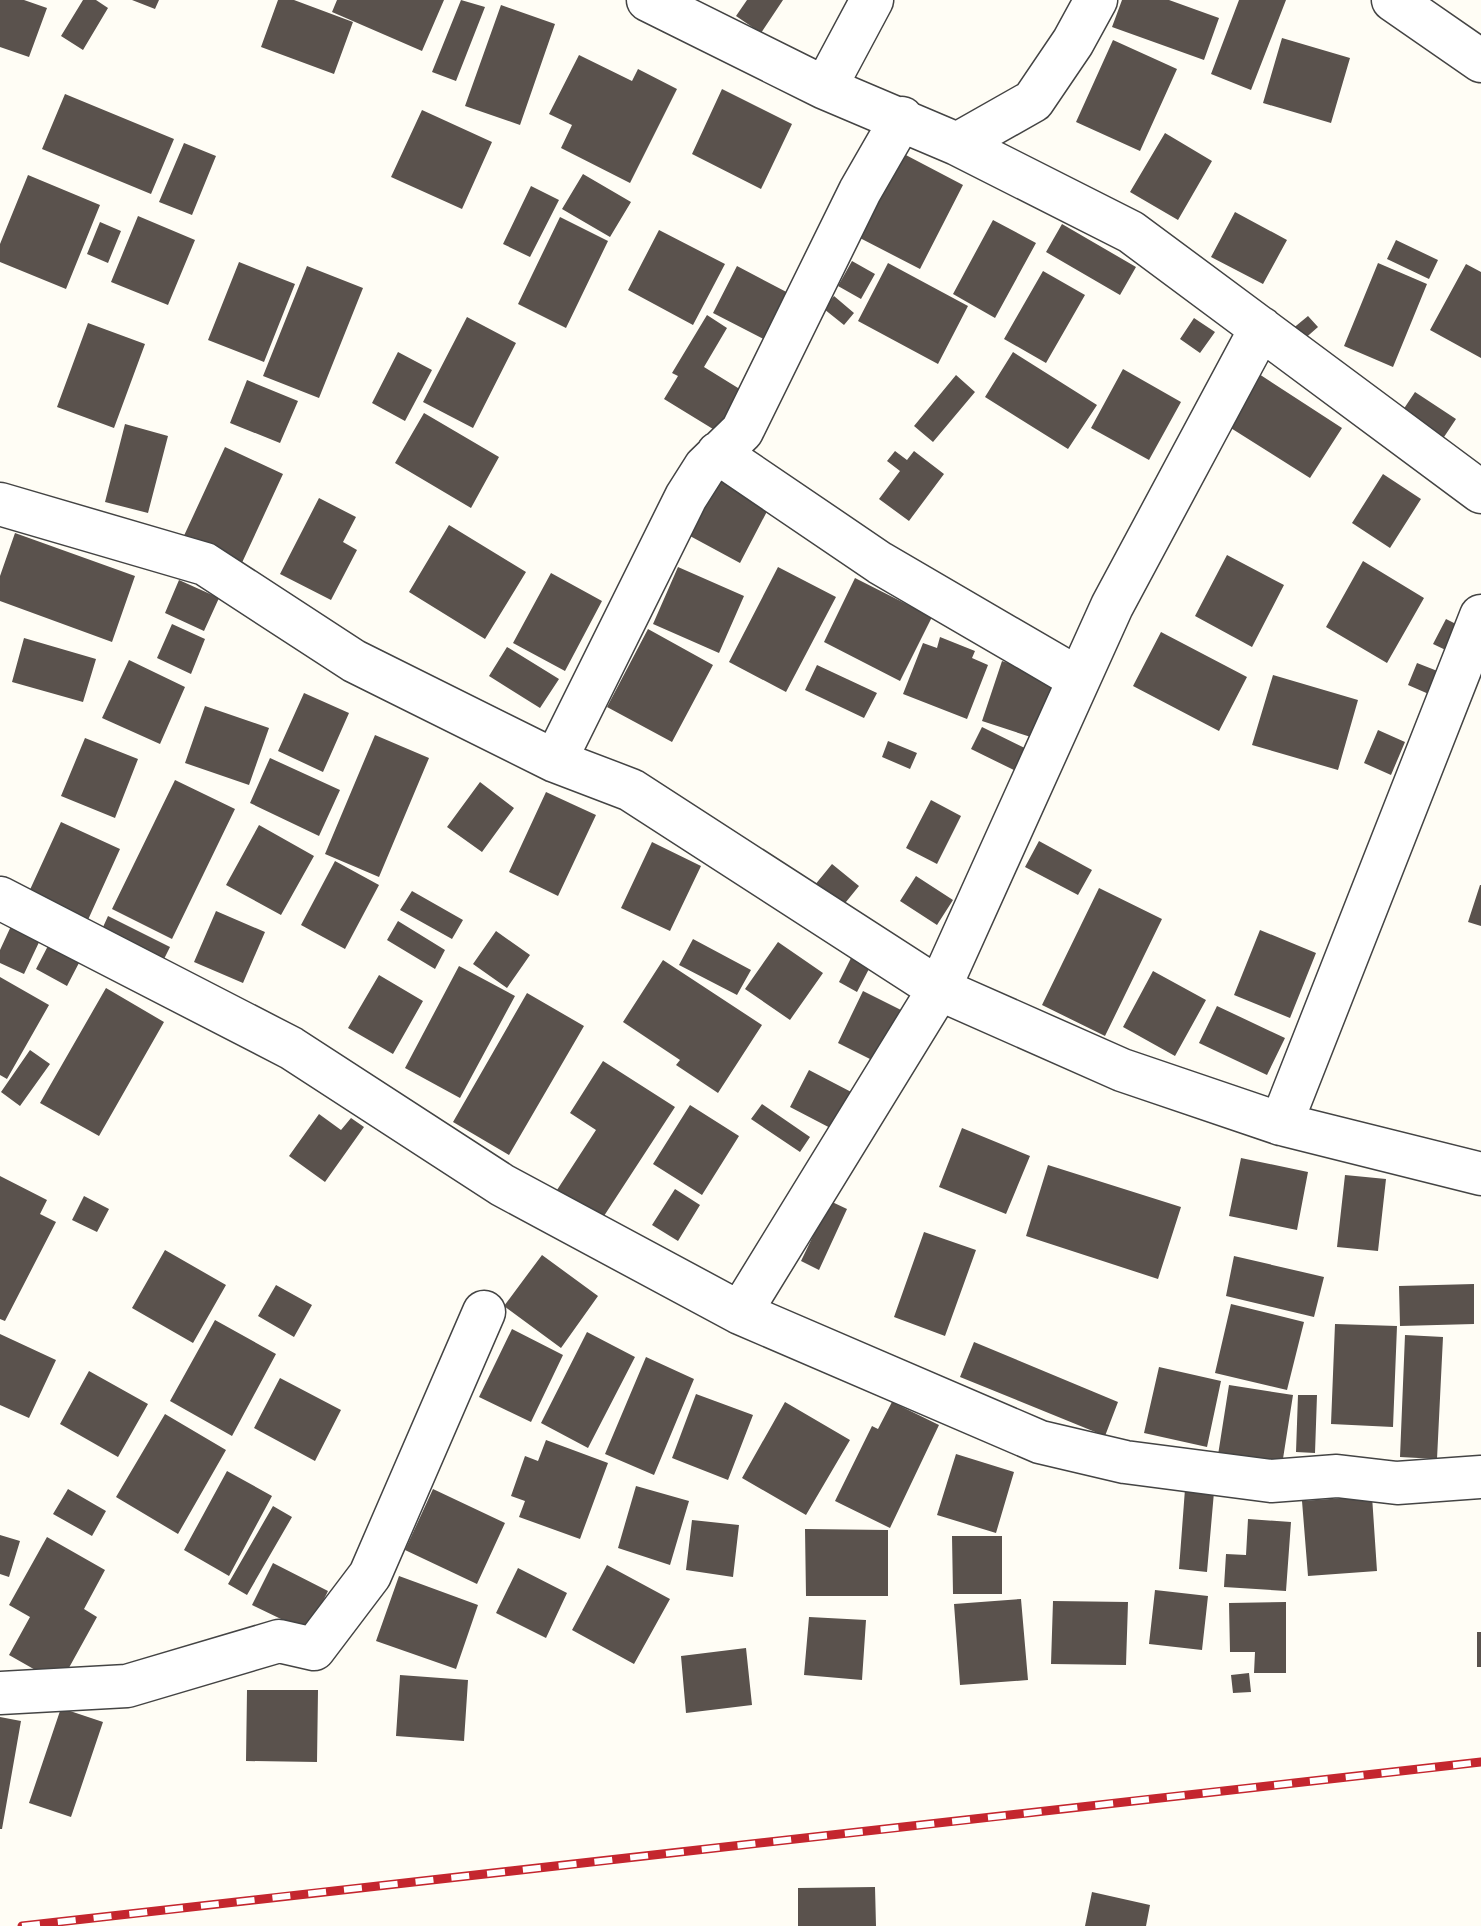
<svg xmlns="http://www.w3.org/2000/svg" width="1481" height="1926" font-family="'Playfair Display',serif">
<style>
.building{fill:#5a524d}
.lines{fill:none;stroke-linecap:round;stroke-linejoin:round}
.minor-casing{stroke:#444;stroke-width:45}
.minor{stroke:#fff;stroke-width:42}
.rail-casing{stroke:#c4262e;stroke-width:9}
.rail{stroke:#fff;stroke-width:6;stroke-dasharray:18;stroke-linecap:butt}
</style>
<rect width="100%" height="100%" fill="#fffdf5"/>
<!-- building -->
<path class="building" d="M0,0H24L47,8L29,57L0,47Z
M83,0H96L108,8L83,50L61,36Z
M132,0H159L155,9Z
M278,0H294L353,22L334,74L261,47Z
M337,0H444L422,51L332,12Z
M461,0L485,7L456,81L432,72Z
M747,0H783L761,33L736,16Z
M1122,0H1169L1219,18L1204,60L1112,27Z
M1239,0H1286L1251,90L1211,74Z
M501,5L555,24L520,125L465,106Z
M1282,38L1350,58L1331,123L1263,103Z
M1113,40L1177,69L1140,151L1076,122Z
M579,55L632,81L638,69L677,89L630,183L561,148L572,125L549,114Z
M722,89L792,124L761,189L692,154Z
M65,94L174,139L151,194L42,149Z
M422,110L492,142L462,209L391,177Z
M1165,133L1212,161L1178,220L1130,192Z
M184,143L216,156L192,215L159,202Z
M902,153L963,185L920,269L858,237Z
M583,174L631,202L610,237L562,209Z
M28,175L100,205L66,289L0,262V244Z
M531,186L559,200L530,257L503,244Z
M1235,212L1287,240L1263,284L1211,257Z
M138,216L195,240L168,305L111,282Z
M560,217L608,241L566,328L518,304Z
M993,220L1036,243L995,318L953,294Z
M100,222L121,231L108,263L87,254Z
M1062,224L1136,267L1120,295L1046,252Z
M659,230L725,264L693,325L628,290Z
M1396,240L1438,260L1429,279L1387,259Z
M852,261L875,274L861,299L838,286Z
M239,262L295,284L264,362L208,340Z
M888,263L968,306L938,364L858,321Z
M1378,263L1427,284L1393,367L1344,346Z
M1466,264L1481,272V358L1430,330Z
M307,266L363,288L319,398L263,376Z
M737,266L796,297L773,344L713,313Z
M1043,271L1085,295L1046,363L1004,339Z
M834,296L854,313L844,325L824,309Z
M707,315L727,328L704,367L751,396L726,437L664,399L678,376L672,373Z
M1308,316L1318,327L1302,341L1291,330Z
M467,317L516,343L473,428L423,402Z
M1194,318L1215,332L1200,353L1180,339Z
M88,323L145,344L114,428L57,407Z
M398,352L432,370L405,421L372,403Z
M1013,352L1097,405L1068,449L985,397Z
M1123,369L1181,402L1149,460L1091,428Z
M1259,374L1342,428L1310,478L1226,425Z
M956,375L975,392L933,442L914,426Z
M247,380L298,401L280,443L230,423Z
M1415,392L1456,419L1440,443L1399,416Z
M424,413L499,457L471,508L395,463Z
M125,424L168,436L148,513L105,502Z
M225,447L283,474L240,567L182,540Z
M895,451L907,460L914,451L944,474L909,521L879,499L900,471L887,461Z
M723,471L774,498L740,563L690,536Z
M1383,474L1421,499L1390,548L1352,523Z
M319,498L356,517L343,542L357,550L331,600L280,574Z
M449,525L526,572L485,639L409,592Z
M15,533L135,576L112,642L0,601V576Z
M1227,555L1284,585L1252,647L1195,616Z
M1363,561L1424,598L1387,663L1326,627Z
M678,567L744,596L719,653L653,624Z
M778,567L836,597L786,692L729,662Z
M551,573L602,601L565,671L513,643Z
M855,578L932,617L900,681L824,642Z
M179,580L219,598L204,631L165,613Z
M1446,619L1464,628L1452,653L1433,644Z
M172,624L205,639L191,674L157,658Z
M648,629L713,665L672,742L607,707Z
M1161,632L1247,677L1219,731L1133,686Z
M940,637L975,651L972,658L988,665L967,719L903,694L923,643L937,648Z
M24,638L96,659L83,702L12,682Z
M507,647L559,679L540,708L489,676Z
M129,660L185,687L160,744L102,718Z
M1002,661L1063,681L1043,741L982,721Z
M1417,663L1440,672L1431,695L1408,685Z
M817,665L877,693L864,718L805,690Z
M1273,675L1358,700L1338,770L1252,745Z
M304,693L349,713L323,772L278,751Z
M205,706L269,728L249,785L185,763Z
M982,727L1037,754L1026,776L971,749Z
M1378,730L1405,742L1391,775L1364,763Z
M375,735L429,758L379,877L325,854Z
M85,738L138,759L115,818L61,796Z
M888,741L917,753L910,769L882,757Z
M270,758L340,790L319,836L250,803Z
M175,780L235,809L172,939L112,909Z
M480,782L514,808L482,852L447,827Z
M546,792L596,815L558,896L509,872Z
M931,800L961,816L937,864L906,848Z
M61,822L120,849L87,922L28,894Z
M259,825L314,856L281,915L226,885Z
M1039,841L1092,870L1078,895L1025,867Z
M652,842L701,866L670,931L621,908Z
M335,861L379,885L345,949L301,925Z
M832,864L859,886L837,913L810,891Z
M916,876L953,900L937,925L900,901Z
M1480,885H1481V926L1468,922Z
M1099,888L1162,919L1105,1036L1042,1005Z
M412,891L463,920L452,939L400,910Z
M216,911L265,932L243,983L194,962Z
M108,916L170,947L160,967L99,936Z
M398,921L445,950L435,969L387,940Z
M12,924L41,938L24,974L0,963V950Z
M1260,930L1316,953L1290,1018L1234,995Z
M496,931L530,955L507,988L473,964Z
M693,939L751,970L737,995L679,965Z
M50,942L81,959L67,986L36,969Z
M778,942L823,973L790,1020L745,989Z
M852,956L871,965L857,992L839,982Z
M663,960L762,1025L718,1093L676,1065L680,1060L623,1022Z
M459,966L515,996L460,1098L405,1068Z
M1153,971L1206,1000L1175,1056L1123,1027Z
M379,975L423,1001L393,1054L348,1028Z
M0,977L49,1005L7,1079L0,1075Z
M106,988L164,1022L99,1136L40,1103Z
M863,991L907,1013L882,1065L838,1043Z
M527,993L584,1026L509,1155L453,1122Z
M1217,1006L1285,1038L1267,1075L1199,1043Z
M30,1050L50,1064L20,1106L1,1092Z
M603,1061L675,1107L602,1219L557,1190L596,1130L570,1113Z
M809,1070L857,1095L838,1132L790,1107Z
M762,1104L810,1137L800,1152L751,1119Z
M690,1105L739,1136L702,1195L653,1164Z
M319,1114L341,1130L351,1118L364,1127L325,1182L289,1156Z
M962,1128L1030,1156L1006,1214L939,1187Z
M1241,1158L1308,1172L1297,1230L1229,1216Z
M1048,1165L1181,1207L1158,1279L1026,1236Z
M1345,1175L1386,1179L1378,1251L1337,1247Z
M0,1176L47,1200L40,1214L56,1222L5,1321L0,1319Z
M675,1189L700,1205L678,1241L652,1225Z
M84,1196L109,1209L97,1232L72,1220Z
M830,1201L847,1209L819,1270L801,1261Z
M924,1232L976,1250L945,1336L894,1317Z
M165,1250L226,1285L193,1343L132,1308Z
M542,1255L598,1296L561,1348L504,1306Z
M1234,1256L1324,1277L1314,1317L1226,1296Z
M1474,1284V1324L1400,1326L1399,1286Z
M276,1285L312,1305L294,1337L258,1316Z
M1231,1304L1304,1322L1287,1390L1215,1373Z
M215,1320L276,1354L232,1436L170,1401Z
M1335,1324L1397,1326L1393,1427L1331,1424Z
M512,1329L563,1355L531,1422L479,1397Z
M587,1332L635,1357L588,1448L541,1423Z
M0,1334L56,1360L29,1418L0,1405Z
M1405,1335L1443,1337L1437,1459L1400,1457Z
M974,1342L1118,1402L1105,1436L960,1377Z
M646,1357L694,1379L654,1475L605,1454Z
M1159,1367L1221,1381L1207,1447L1144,1433Z
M89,1371L148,1404L118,1457L60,1424Z
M280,1378L341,1410L315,1461L254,1428Z
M1229,1385L1293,1395L1282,1465L1218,1455Z
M696,1394L753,1415L728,1480L672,1458Z
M1298,1395H1317L1315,1453L1296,1452Z
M785,1402L850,1440L806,1515L742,1478Z
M892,1402L939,1425L890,1528L835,1501L872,1426L878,1429Z
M165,1414L226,1450L178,1534L116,1497Z
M546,1440L608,1463L580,1539L519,1517L525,1501L511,1496L525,1456L538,1461Z
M956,1454L1014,1472L996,1533L937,1515Z
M227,1471L272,1496L229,1576L184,1550Z
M636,1486L689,1501L670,1565L618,1548Z
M68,1489L106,1511L92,1536L53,1514Z
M433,1489L505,1523L477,1584L405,1550Z
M1185,1489L1214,1492L1207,1572L1179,1569Z
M1372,1496L1377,1571L1308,1576L1302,1501Z
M273,1506L292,1517L247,1595L228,1584Z
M1248,1519L1291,1522L1286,1591L1224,1587L1226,1554L1246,1555Z
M692,1520L739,1525L733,1577L686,1570Z
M805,1529L888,1530V1596H806Z
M0,1535L20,1541L9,1577L0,1574Z
M952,1536H1002V1594H953Z
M47,1537L105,1570L84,1609L97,1617L60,1684L9,1655L30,1617L9,1605Z
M273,1563L328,1591L308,1632L252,1605Z
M607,1565L670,1599L634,1664L572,1630Z
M518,1568L567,1593L546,1638L496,1613Z
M399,1576L478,1605L456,1669L376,1641Z
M1155,1590L1208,1596L1202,1650L1149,1644Z
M1021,1599L1028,1680L960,1685L954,1604Z
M1053,1601L1128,1602L1126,1665L1051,1664Z
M1286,1602V1673H1254L1255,1652H1230L1229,1603Z
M809,1617L866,1620L862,1680L804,1675Z
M1477,1632H1481V1667H1477Z
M746,1648L752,1705L686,1713L681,1656Z
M1249,1673L1251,1692L1233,1693L1231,1675Z
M400,1675L468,1680L464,1741L396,1736Z
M247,1690H318L317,1762L246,1761Z
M61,1708L103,1722L71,1817L29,1803Z
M0,1717L21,1721L2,1829H0Z
M875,1887L876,1926H798V1888Z
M1092,1892L1150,1905L1146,1926H1085Z"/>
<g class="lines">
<!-- minor casing -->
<g class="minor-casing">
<path id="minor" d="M648,0L825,88L957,144L1131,232L1481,492
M1393,0L1481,61
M825,88L872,0
M957,144L1033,101L1073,42L1096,0
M718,453L880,563L1079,679
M0,504L205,564L354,661L555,761L631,790L939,989L1122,1070L1281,1124L1481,1174
M555,761L686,497L705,467L742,431L860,191L902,118
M0,898L291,1048L502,1185L740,1313L1040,1442L1125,1462L1271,1481L1337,1476L1397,1483L1481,1477
M1281,1124L1481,616
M740,1313L939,989L1112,606L1261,328
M0,1693L127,1686L279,1641L314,1649L370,1575L484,1312"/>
</g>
<!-- minor -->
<use href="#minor" class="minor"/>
<!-- rail casing -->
<g class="rail-casing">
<path id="rail" d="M22,1926L1481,1762"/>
</g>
<!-- rail -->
<use href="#rail" class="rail"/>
</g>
</svg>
